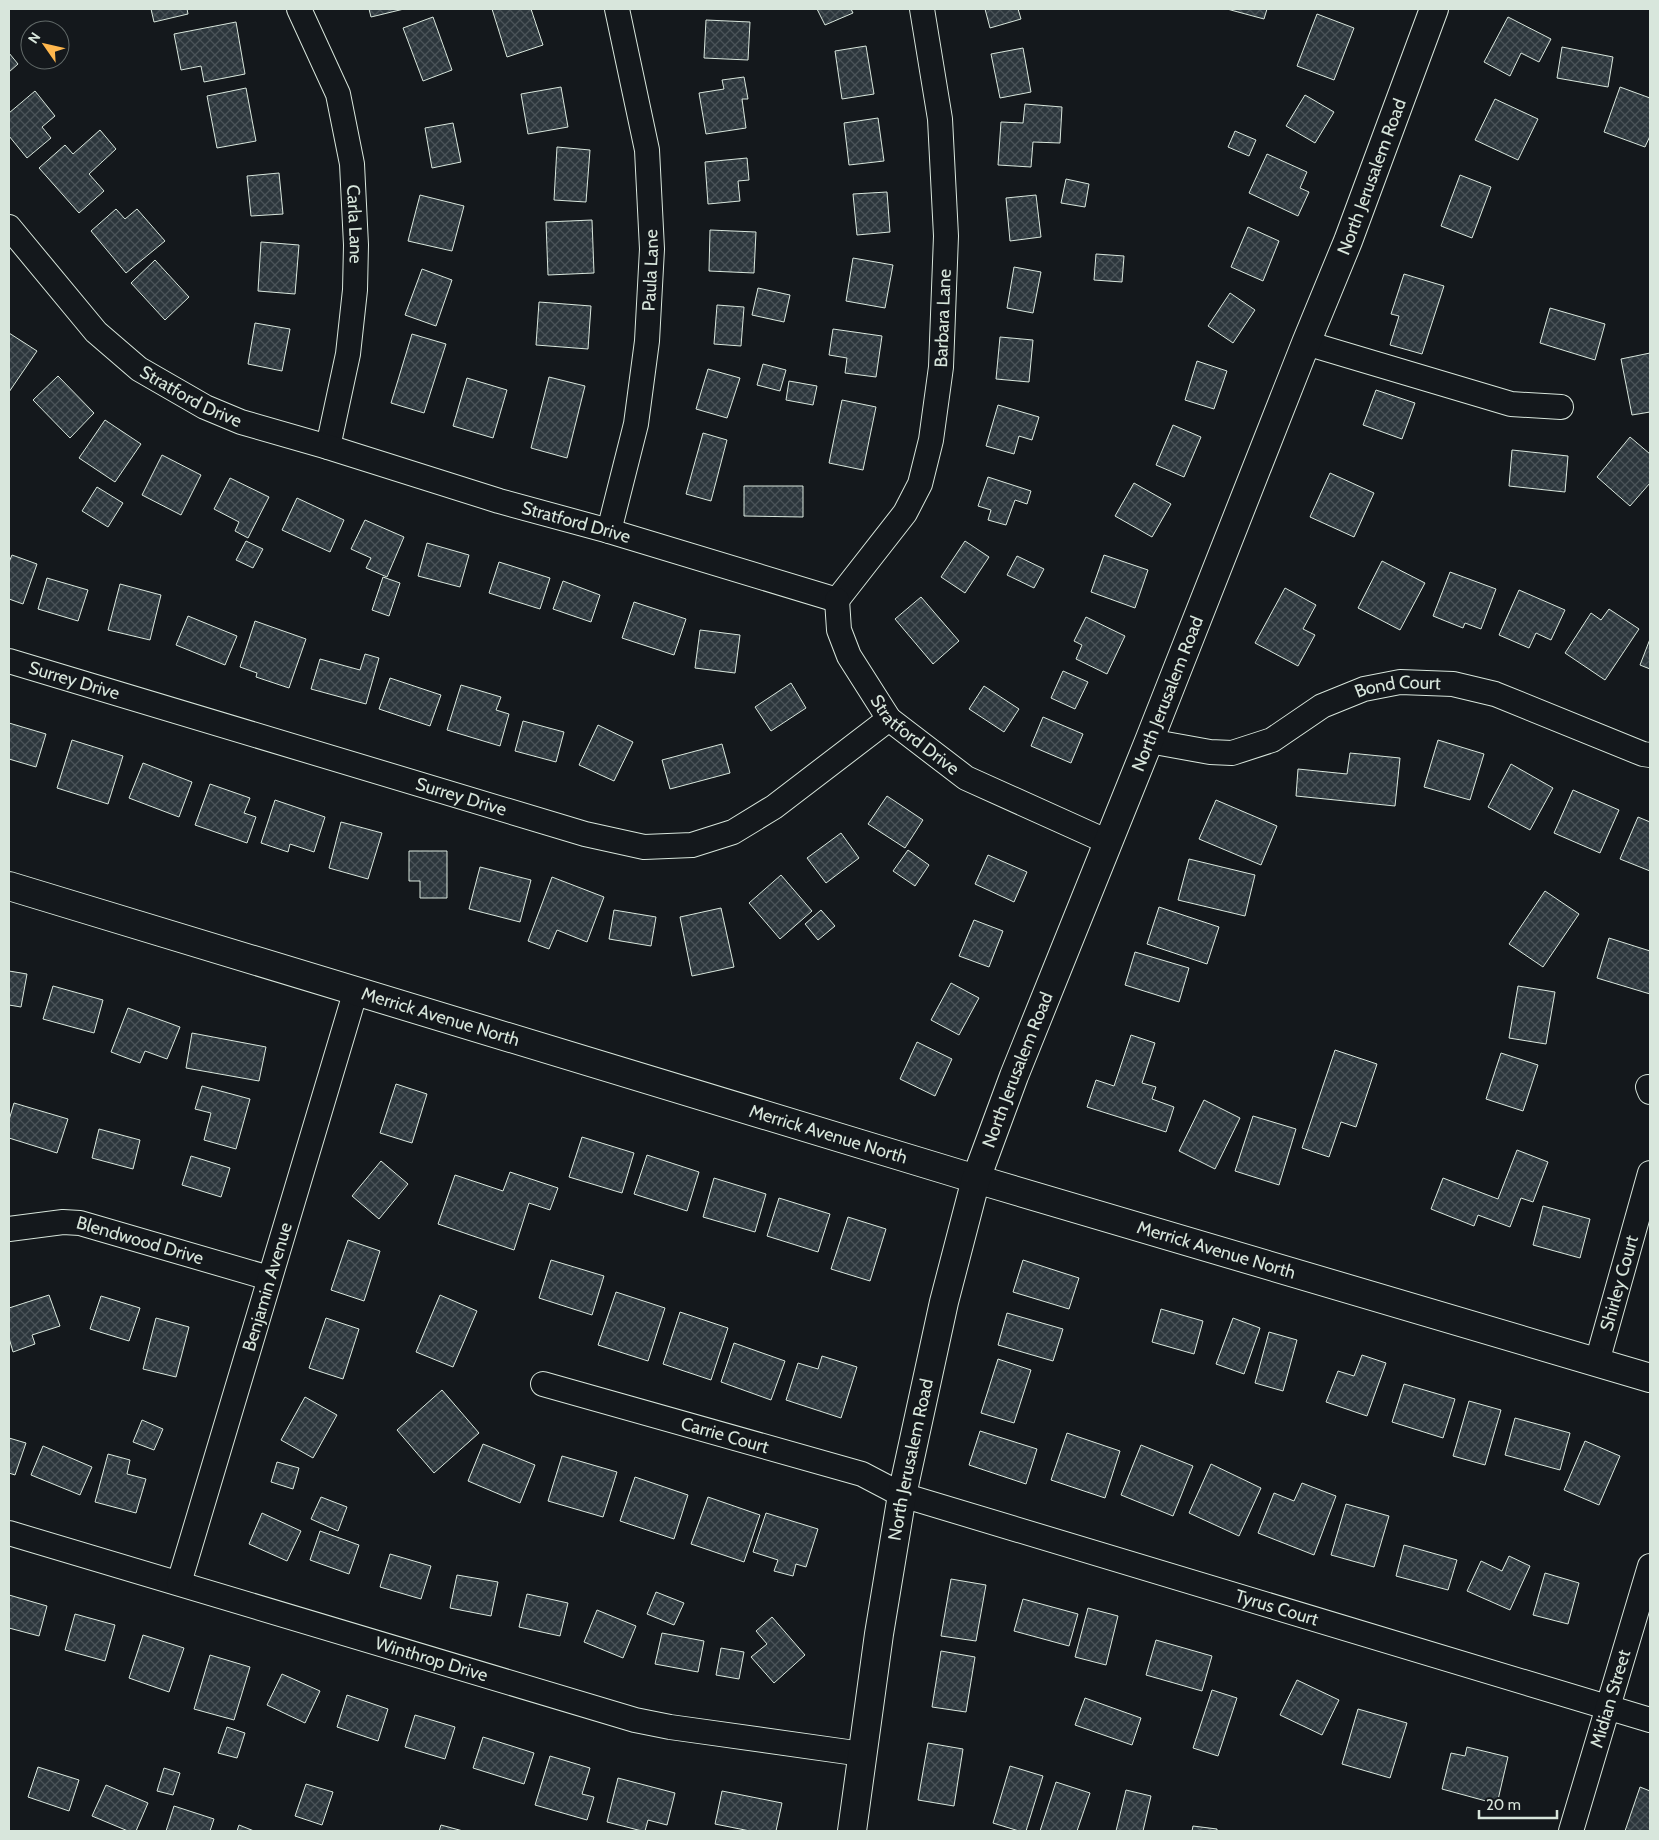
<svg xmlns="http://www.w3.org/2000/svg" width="1659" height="1840" font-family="Cabin,sans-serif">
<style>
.building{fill:url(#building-cross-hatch);stroke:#d8e6dc}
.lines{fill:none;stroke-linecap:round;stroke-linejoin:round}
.street-casing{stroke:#d8e6dc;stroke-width:26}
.secondary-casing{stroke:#d8e6dc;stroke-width:30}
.street{stroke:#14181c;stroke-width:24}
.secondary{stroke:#14181c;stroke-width:28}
.labels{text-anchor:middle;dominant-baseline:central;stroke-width:4;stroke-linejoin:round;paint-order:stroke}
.street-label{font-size:18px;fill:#d8e6dc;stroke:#14181c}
</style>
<defs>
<pattern id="building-cross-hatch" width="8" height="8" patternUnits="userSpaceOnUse" patternTransform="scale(1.25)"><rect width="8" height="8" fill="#2c363c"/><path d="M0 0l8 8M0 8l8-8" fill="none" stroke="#4a5358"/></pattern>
</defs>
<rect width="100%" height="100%" fill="#14181c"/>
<!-- building -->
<path class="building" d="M151,9H187L188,14L154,22Z
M369,9H404L371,17Z
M492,9H531L543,45L507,57Z
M817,9H851L853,13L825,25Z
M985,9H1018L1021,19L990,28Z
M1227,9H1267L1264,19Z
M1317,14L1354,28L1334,80L1297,66Z
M433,17L452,70L423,81L403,28Z
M1508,17L1551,39L1539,62L1521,53L1510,76L1484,62Z
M706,20L750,22L748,60L704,58Z
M236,22L245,74L204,82L201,66L181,70L174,34Z
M866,46L874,94L842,99L835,51Z
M1562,47L1613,57L1608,87L1557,78Z
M1023,48L1031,92L1000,98L991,54Z
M9,53L18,64L9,72Z
M744,77L748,99H742L746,128L706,134L699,93L724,89L722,80Z
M561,87L568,127L528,134L521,94Z
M1620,87L1650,98V136L1645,147L1604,132Z
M246,88L256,141L217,148L207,96Z
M35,91L55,116L42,127L51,138L27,158L9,136V113Z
M1305,95L1334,112L1315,143L1286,126Z
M1495,99L1538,119L1518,160L1475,140Z
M1025,104L1062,107L1060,143L1033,142L1031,167L998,165L1001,122L1023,123Z
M878,118L884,161L849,165L844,123Z
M453,123L461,162L432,168L425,128Z
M100,130L116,149L89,174L104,191L79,213L39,168L65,145L73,154Z
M1235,131L1256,140L1249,156L1228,147Z
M557,147L590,150L586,202L554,200Z
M1267,154L1307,172L1300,188L1309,192L1298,216L1249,193Z
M747,158L749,180L738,181L740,201L708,204L705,162Z
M279,173L283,214L251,216L247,176Z
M1460,175L1491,187L1472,238L1441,226Z
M1066,179L1089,184L1085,207L1061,203Z
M887,192L890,232L857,235L853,194Z
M420,195L464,206L452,251L408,241Z
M1036,195L1041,237L1010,241L1006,198Z
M116,209L125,219L137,209L165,241L126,273L91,231Z
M592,220L594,273L548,275L546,222Z
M1248,227L1279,241L1263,281L1231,267Z
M710,230L756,232L754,273L709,271Z
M261,242L299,245L295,294L258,291Z
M1096,254L1124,256L1122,282L1094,280Z
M853,258L893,265L885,308L846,301Z
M155,260L189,297L165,320L131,283Z
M1014,267L1041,272L1033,313L1007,308Z
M422,269L452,280L436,326L405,315Z
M1404,274L1444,286L1422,354L1390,345L1399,316L1391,314Z
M758,288L790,295L784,322L752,315Z
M1230,293L1255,310L1233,343L1208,326Z
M539,302L591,306L588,349L536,345Z
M717,305L744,307L741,346L714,344Z
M1550,308L1605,324L1595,360L1540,343Z
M255,323L290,329L282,371L248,364Z
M833,329L882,336L876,377L845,373L847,358L829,355Z
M9,333L37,351L9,392Z
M412,334L446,344L424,413L391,403Z
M1000,337L1033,340L1029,382L996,379Z
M1650,353V412L1632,415L1621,359Z
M1197,361L1227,371L1214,409L1185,400Z
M763,364L786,370L780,391L757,385Z
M708,369L740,378L727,418L696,409Z
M58,376L94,413L70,438L33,400Z
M549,377L585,386L567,458L531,448Z
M467,378L507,390L493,438L453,426Z
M789,381L817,386L813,405L786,400Z
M1376,390L1415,403L1402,439L1363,425Z
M842,400L876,407L863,470L829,463Z
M998,405L1039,417L1032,440L1019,436L1014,454L986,446Z
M105,420L141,444L115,482L79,458Z
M1173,425L1201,437L1184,477L1156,465Z
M703,433L727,440L711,501L686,494Z
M1630,437L1650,454V483L1630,506L1597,477Z
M1512,450L1568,456L1565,492L1509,486Z
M162,455L201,475L181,515L142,495Z
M1330,473L1374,493L1354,537L1310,517Z
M988,477L1031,491L1027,504L1015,500L1006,525L988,520L991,510L978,506Z
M230,478L269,497L248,538L235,531L239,522L214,509Z
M1134,483L1171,504L1152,537L1115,516Z
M744,486H803V517L744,516Z
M97,487L123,503L108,527L82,511Z
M297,498L344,520L330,552L282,530Z
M365,520L404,537L387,577L366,568L371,558L351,549Z
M246,541L263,549L253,568L236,560Z
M965,541L989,557L965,593L941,577Z
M427,543L469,555L460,587L418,576Z
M12,555L37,564L23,604L9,599V562Z
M1104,555L1148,570L1135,608L1091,592Z
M1017,556L1044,569L1034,588L1007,575Z
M1382,561L1425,583L1400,630L1358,608Z
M499,562L550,578L540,609L489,593Z
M1450,572L1496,589L1481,629L1465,623L1463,628L1433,616Z
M383,577L400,583L389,616L372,610Z
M47,578L88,590L78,621L38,609Z
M563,581L600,595L591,622L553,609Z
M120,584L161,595L150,640L108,630Z
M1285,588L1316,605L1303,629L1315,635L1298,666L1255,643Z
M1519,590L1565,610L1551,640L1536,633L1529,648L1499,635Z
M921,597L959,641L933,664L895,619Z
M634,602L686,619L674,655L622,638Z
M1609,609L1639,629L1605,680L1565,653L1591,613L1601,620Z
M188,616L237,636L225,665L176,645Z
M1086,617L1125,636L1107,674L1076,659L1082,645L1074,641Z
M255,621L306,639L289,688L256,677L257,673L240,667Z
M700,630L740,635L735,673L695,668Z
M1650,639V669L1640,665Z
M365,654L379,658L366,704L311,689L320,659L360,670Z
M1063,671L1088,682L1075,709L1051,698Z
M390,678L441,695L430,726L379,709Z
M791,683L806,708L771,731L755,707Z
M461,685L501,697L496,710L509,714L500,746L447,730Z
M984,686L1019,709L1004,732L969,709Z
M1043,717L1083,734L1071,763L1031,746Z
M523,721L564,732L556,762L515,751Z
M9,723L46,734L36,767L9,759Z
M598,725L633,742L614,781L579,765Z
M72,740L123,756L108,804L57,788Z
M1438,740L1484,754L1470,800L1424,787Z
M722,744L730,773L670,789L662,760Z
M1350,753L1400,758L1395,806L1296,796L1298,769L1347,774Z
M143,763L192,782L179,817L129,798Z
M1511,764L1553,788L1530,830L1488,807Z
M210,784L250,798L244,813L256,817L247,843L195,825Z
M1573,790L1619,810L1600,853L1554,833Z
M887,796L923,820L905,848L868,824Z
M275,800L325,817L314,852L290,844L288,852L261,843Z
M1216,800L1277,826L1261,865L1199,839Z
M1638,817L1650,822V871L1620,859Z
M341,822L382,833L368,879L329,868Z
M841,833L859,858L826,883L807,858Z
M908,850L929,865L915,886L893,871Z
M409,851H447V898H420V881H409Z
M988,855L1027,872L1014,902L975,884Z
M1189,859L1255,875L1245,916L1178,900Z
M480,867L531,880L520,922L469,909Z
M781,875L812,911L780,939L749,903Z
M552,877L604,897L587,942L557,930L549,949L528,941Z
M1545,891L1579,914L1543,967L1509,944Z
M1159,907L1219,927L1207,964L1147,944Z
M721,908L734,967L692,976L680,917Z
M614,910L656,917L651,946L609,939Z
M821,910L835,926L818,940L805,924Z
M974,920L1003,931L989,967L959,956Z
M1609,938L1650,951V994L1597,978Z
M1135,952L1189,968L1179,1002L1125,985Z
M9,971L27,974L21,1007L9,1005Z
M951,983L979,998L959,1035L931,1020Z
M53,986L103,1000L94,1033L43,1019Z
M1518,986L1555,992L1546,1044L1509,1038Z
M128,1008L180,1027L167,1059L145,1051L140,1063L111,1052Z
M192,1033L266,1047L259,1081L186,1068Z
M1131,1035L1155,1043L1142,1083L1156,1087L1152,1099L1174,1107L1166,1132L1087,1107L1096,1080L1114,1086Z
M917,1042L952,1059L935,1096L900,1079Z
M1335,1050L1377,1064L1356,1127L1341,1122L1329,1157L1302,1148Z
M1501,1053L1538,1065L1523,1111L1486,1099Z
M396,1084L427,1094L412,1143L380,1133Z
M202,1086L250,1099L236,1149L204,1140L211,1113L195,1109Z
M1204,1100L1240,1118L1215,1169L1179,1151Z
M14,1103L68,1119L57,1153L9,1138V1120Z
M1253,1116L1296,1129L1279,1185L1235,1171Z
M99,1129L140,1140L133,1169L92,1158Z
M582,1137L634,1153L622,1193L569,1177Z
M1517,1150L1548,1162L1533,1202L1521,1198L1510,1227L1478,1215L1474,1226L1431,1209L1443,1178L1498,1199Z
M647,1155L699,1172L687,1211L634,1194Z
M191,1156L230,1168L221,1197L182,1185Z
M381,1161L408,1184L379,1219L352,1196Z
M510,1172L558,1188L550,1210L529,1203L514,1250L438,1224L455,1175L503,1191Z
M714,1178L766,1194L755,1232L703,1217Z
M779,1198L830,1214L818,1252L767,1236Z
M1543,1206L1590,1219L1580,1258L1533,1245Z
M848,1217L886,1229L870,1281L831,1269Z
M348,1240L380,1251L364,1301L331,1290Z
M551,1260L604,1276L592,1315L539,1298Z
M1023,1260L1079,1278L1069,1309L1013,1292Z
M616,1292L665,1308L648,1361L598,1345Z
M49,1295L60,1326L32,1335L35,1344L13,1352L9,1338V1308Z
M440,1295L477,1311L453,1367L416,1352Z
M101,1296L140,1308L129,1341L90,1329Z
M1161,1309L1203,1321L1194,1354L1152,1342Z
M680,1312L728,1328L711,1380L663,1364Z
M1007,1313L1063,1329L1053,1361L998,1345Z
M156,1318L189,1327L176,1377L143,1369Z
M326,1318L359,1329L343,1379L309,1368Z
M1233,1318L1260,1328L1244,1374L1216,1364Z
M1269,1332L1297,1340L1283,1391L1255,1383Z
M734,1343L785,1361L771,1400L721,1382Z
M1362,1355L1386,1363L1367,1416L1326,1402L1338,1371L1354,1376Z
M822,1356L857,1367L841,1418L786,1400L798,1363L818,1369Z
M998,1359L1031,1370L1014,1423L981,1413Z
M1404,1384L1455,1399L1443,1438L1392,1422Z
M442,1390L479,1433L434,1473L397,1430Z
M305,1397L337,1415L313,1458L281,1440Z
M1469,1401L1501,1410L1485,1465L1453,1456Z
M1515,1418L1570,1433L1560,1470L1505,1455Z
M142,1420L163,1429L154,1450L133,1442Z
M980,1431L1037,1449L1026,1484L969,1465Z
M1067,1433L1120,1451L1105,1498L1051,1480Z
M9,1438L26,1443L15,1475L9,1473Z
M1585,1441L1620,1456L1599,1505L1564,1490Z
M483,1444L535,1465L520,1503L468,1481Z
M1141,1445L1193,1466L1173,1516L1121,1495Z
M43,1446L92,1467L80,1495L31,1475Z
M108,1454L130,1460L127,1474L146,1479L136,1513L95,1502Z
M562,1456L617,1472L603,1517L548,1501Z
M277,1462L299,1468L293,1489L271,1482Z
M1211,1464L1261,1488L1239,1536L1189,1513Z
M635,1477L688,1495L674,1539L620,1521Z
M1302,1483L1336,1496L1314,1555L1258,1533L1274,1493L1294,1501Z
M321,1497L347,1507L338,1531L311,1519Z
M708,1497L760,1515L744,1562L691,1544Z
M1346,1504L1389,1516L1374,1567L1331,1555Z
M262,1513L301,1531L287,1561L249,1544Z
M766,1513L818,1529L806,1567L796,1564L793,1576L774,1571L778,1560L753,1552Z
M320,1531L359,1545L349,1574L310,1560Z
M1404,1545L1457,1560L1448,1590L1396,1576Z
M390,1554L431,1566L421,1599L380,1587Z
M1509,1556L1530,1566L1510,1610L1467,1591L1481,1561L1502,1571Z
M1545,1573L1579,1583L1568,1624L1533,1615Z
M457,1575L498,1582L491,1616L450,1608Z
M951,1579L986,1585L976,1641L941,1636Z
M656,1592L684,1603L674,1625L647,1614Z
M527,1594L568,1603L560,1636L519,1627Z
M9,1595L47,1606L39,1636L9,1628Z
M1023,1599L1078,1614L1069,1646L1014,1631Z
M1088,1608L1118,1616L1106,1665L1075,1657Z
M597,1610L636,1626L623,1658L584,1642Z
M75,1614L115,1625L105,1661L65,1650Z
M772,1617L805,1655L774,1683L751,1657L767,1644L756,1631Z
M662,1633L704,1641L698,1672L655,1664Z
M143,1635L184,1648L169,1692L129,1678Z
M1156,1640L1212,1656L1202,1691L1146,1675Z
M721,1648L744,1652L739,1679L716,1675Z
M941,1651L975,1657L966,1712L932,1707Z
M210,1655L250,1667L234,1720L194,1709Z
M282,1674L320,1691L305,1723L267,1705Z
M1297,1680L1339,1700L1322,1735L1280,1715Z
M1212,1690L1237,1698L1218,1756L1193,1748Z
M347,1695L388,1709L378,1741L337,1727Z
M1085,1698L1141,1718L1132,1745L1075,1725Z
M1358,1709L1407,1723L1390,1778L1342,1764Z
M415,1715L455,1727L445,1759L405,1747Z
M227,1727L245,1733L237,1758L218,1753Z
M483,1737L534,1753L524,1784L473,1768Z
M928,1743L963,1749L954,1806L918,1800Z
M1467,1747L1508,1757L1497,1804L1442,1789L1451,1753L1465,1756Z
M550,1756L590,1768L582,1794L594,1797L587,1820L535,1805Z
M1010,1766L1043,1776L1026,1831H1019L993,1823Z
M38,1767L79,1780L69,1811L28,1797Z
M164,1768L180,1773L173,1795L157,1791Z
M618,1778L675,1793L667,1825L648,1820L645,1831H642L607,1822Z
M1056,1782L1090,1793L1077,1831H1040Z
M306,1784L333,1792L322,1825L295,1816Z
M106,1785L148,1803L136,1831H128L92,1816Z
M1640,1787L1650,1791V1831H1625Z
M1126,1790L1151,1796L1143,1831H1116Z
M722,1791L782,1803L776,1831H750L715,1824Z
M174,1806L214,1819L210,1831H166Z
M239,1825L254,1831H237Z
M441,1825L463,1831H439Z
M1193,1826L1217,1829V1831H1192Z"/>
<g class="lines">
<!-- street casing -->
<g class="street-casing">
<g id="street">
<path id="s1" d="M299,9L338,94L352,164L356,245L355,290L348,354L328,447"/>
<path id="s2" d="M9,227L96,332L139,369L205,407L241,422L328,447L499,501L609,531L837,600"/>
<path d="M1306,343L1511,404L1561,407"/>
<path id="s3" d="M609,531L636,424L647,341L652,249L647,150L617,9"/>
<path id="s4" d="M837,600L905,513L920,484L931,440L941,367L946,236L940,119L922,9"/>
<path id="s5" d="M837,600L839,630L849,656L889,719L966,778L1108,842"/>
<path id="s6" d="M9,661L585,834L644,847L692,845L733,832L774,807L889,719"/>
<path id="s7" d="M1149,741L1210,752L1232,753L1272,740L1322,706L1364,689L1400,682L1453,684L1495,694L1643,754L1650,755"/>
<path d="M1648,1087L1650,1092"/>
<path id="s8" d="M9,1229L63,1222L80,1223L269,1278"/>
<path id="s9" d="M1597,1362L1650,1173"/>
<path id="s10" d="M543,1384L862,1474L902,1495L1650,1720"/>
<path id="s11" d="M9,1533L635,1720L670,1727L862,1754"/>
<path id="s12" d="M179,1583L356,990"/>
<path id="s13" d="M1571,1831L1650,1566"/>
</g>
</g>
<!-- secondary casing -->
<g class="secondary-casing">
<g id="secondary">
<path id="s14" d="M9,886L976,1179L1650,1378"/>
<path id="s15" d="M852,1831L879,1634L902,1495L944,1302L976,1179L1014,1076L1149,741L1306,343L1348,241L1434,9"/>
</g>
</g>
<!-- street -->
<use href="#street" class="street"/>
<!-- secondary -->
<use href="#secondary" class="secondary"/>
</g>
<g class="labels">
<!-- street labels -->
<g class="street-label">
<text stroke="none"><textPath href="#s15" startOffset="1742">North Jerusalem Road</textPath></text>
<text stroke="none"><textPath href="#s1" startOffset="225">Carla Lane</textPath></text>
<text stroke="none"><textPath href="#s3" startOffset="265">Paula Lane</textPath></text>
<text stroke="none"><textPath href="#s4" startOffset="311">Barbara Lane</textPath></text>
<text stroke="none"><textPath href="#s2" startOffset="252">Stratford Drive</textPath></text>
<text stroke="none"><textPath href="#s2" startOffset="658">Stratford Drive</textPath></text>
<text stroke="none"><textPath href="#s6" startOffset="68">Surrey Drive</textPath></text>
<text stroke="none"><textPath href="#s7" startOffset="266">Bond Court</textPath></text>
<text stroke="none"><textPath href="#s15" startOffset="1186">North Jerusalem Road</textPath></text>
<text stroke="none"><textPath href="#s5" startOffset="162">Stratford Drive</textPath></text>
<text stroke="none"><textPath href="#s6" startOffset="472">Surrey Drive</textPath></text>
<text stroke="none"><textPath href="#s14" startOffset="451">Merrick Avenue North</textPath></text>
<text stroke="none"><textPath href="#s15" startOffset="781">North Jerusalem Road</textPath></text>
<text stroke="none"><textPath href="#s14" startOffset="856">Merrick Avenue North</textPath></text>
<text stroke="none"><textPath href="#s8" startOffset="134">Blendwood Drive</textPath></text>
<text stroke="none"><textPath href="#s14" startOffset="1261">Merrick Avenue North</textPath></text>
<text stroke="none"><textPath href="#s9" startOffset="82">Shirley Court</textPath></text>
<text stroke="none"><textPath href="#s12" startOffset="309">Benjamin Avenue</textPath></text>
<text stroke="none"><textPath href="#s10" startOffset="189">Carrie Court</textPath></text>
<text stroke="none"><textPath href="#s15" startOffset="376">North Jerusalem Road</textPath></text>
<text stroke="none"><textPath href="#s10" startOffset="768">Tyrus Court</textPath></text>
<text stroke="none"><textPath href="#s11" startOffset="441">Winthrop Drive</textPath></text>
<text stroke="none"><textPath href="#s13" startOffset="138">Midian Street</textPath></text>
</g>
</g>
<!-- border -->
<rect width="1659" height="1840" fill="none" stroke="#d8e6dc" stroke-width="20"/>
<!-- north arrow -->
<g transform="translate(45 45) rotate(304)"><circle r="24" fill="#14181c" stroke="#626a69"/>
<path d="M0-4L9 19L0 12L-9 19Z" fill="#ffb74d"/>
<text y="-8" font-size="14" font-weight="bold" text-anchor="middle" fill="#d8e6dc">N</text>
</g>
<!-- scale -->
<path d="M1479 1810v8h78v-8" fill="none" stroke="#d8e6dc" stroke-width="2.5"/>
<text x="1486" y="1810" font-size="15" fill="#d8e6dc" stroke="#14181c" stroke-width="4" paint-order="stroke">20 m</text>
</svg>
